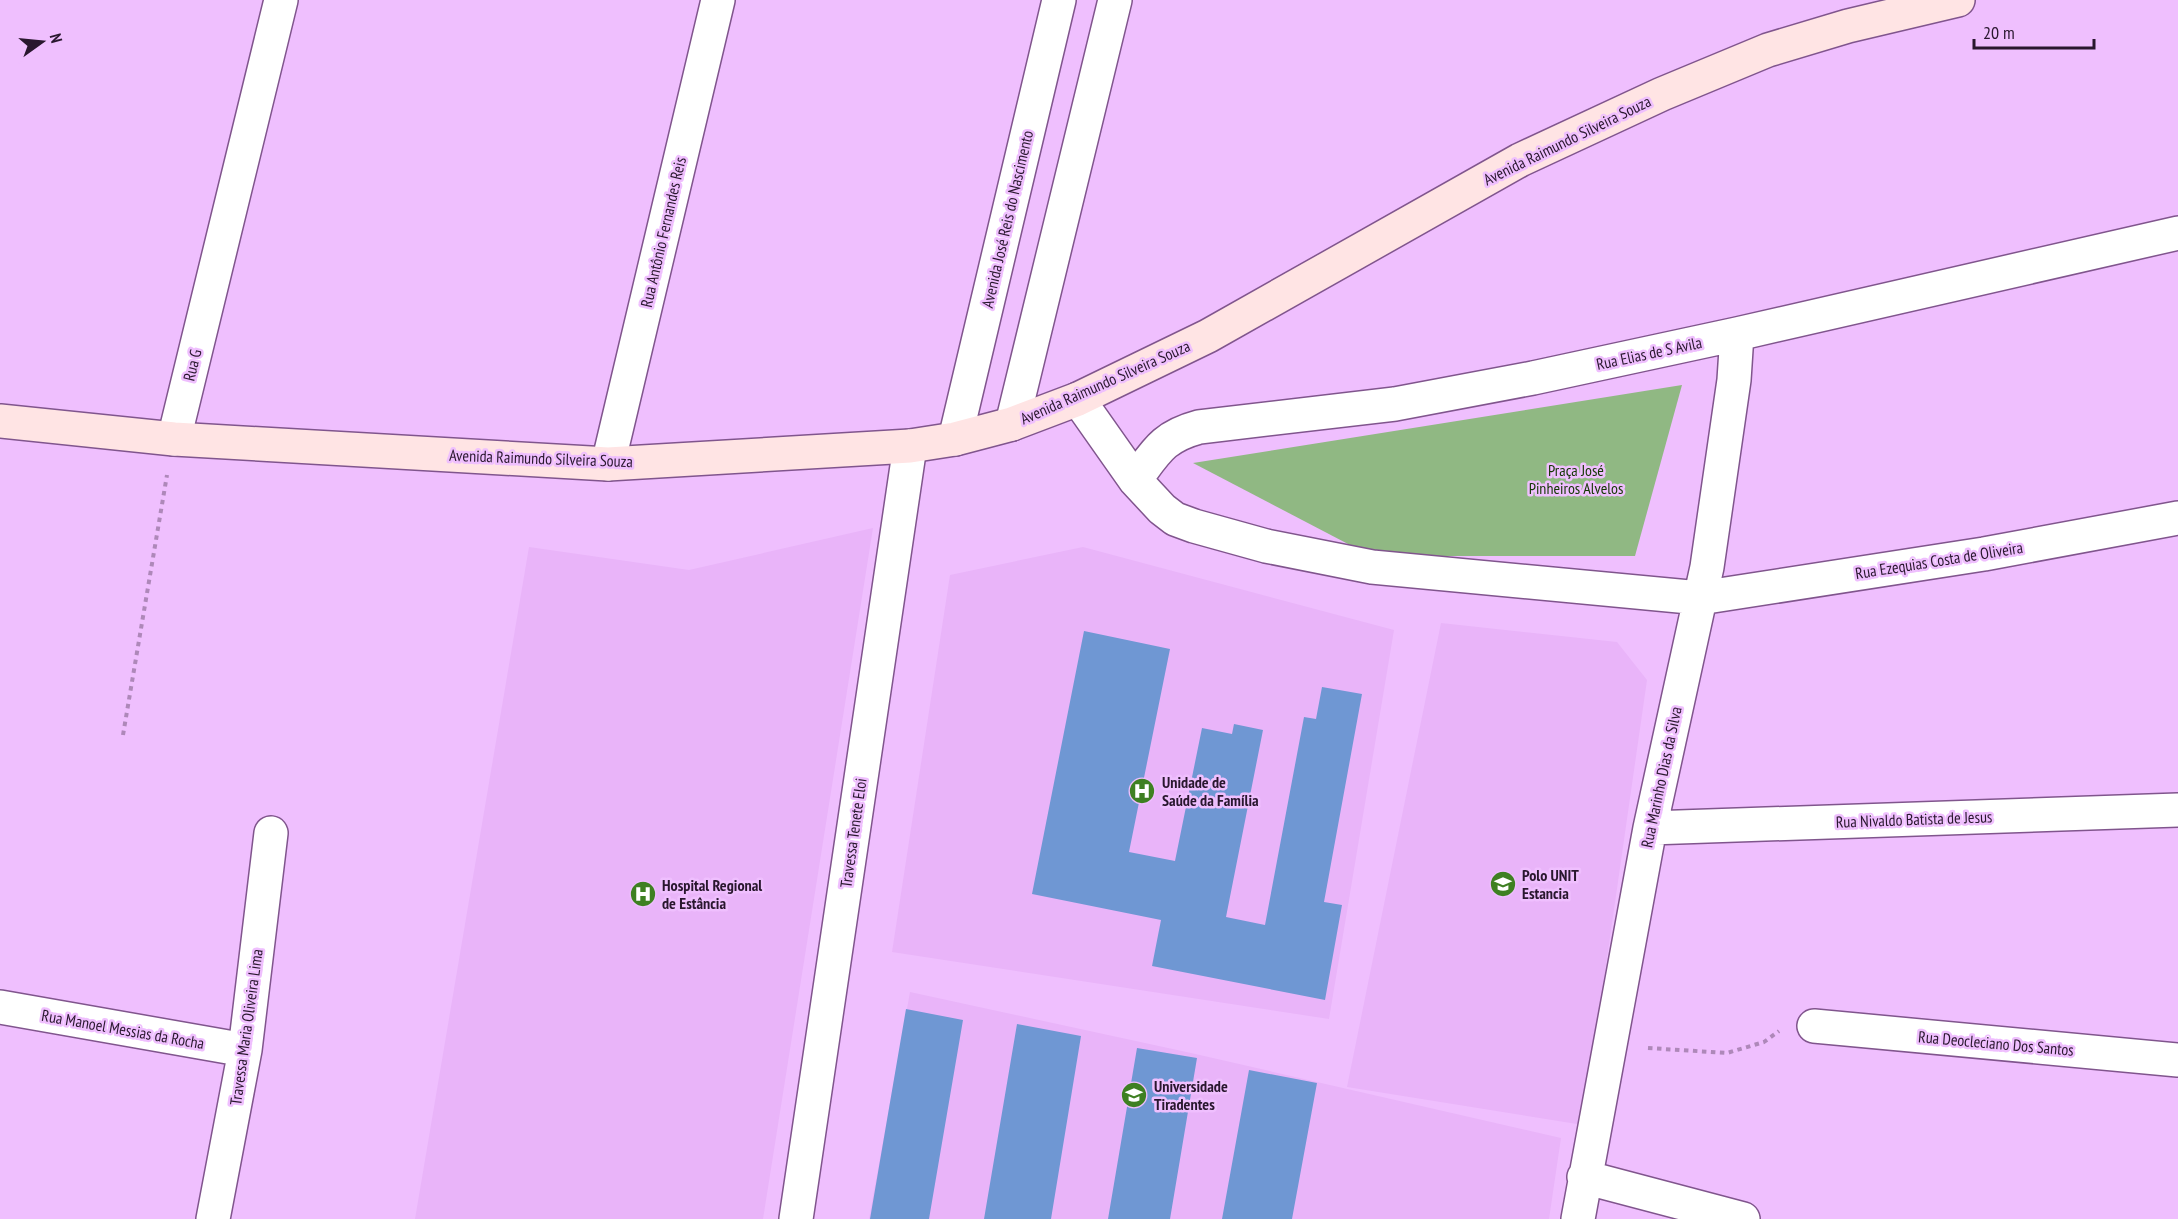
<svg xmlns="http://www.w3.org/2000/svg" width="2178" height="1219" font-family="'PT Sans Narrow',sans-serif">
<style>
.built{fill:#e9b4f9}
.green{fill:#90b883}
.building{fill:#6f97d3}
.lines{fill:none;stroke-linecap:round;stroke-linejoin:round}
.street-casing{stroke:#80558d;stroke-width:36}
.secondary-casing{stroke:#80558d;stroke-width:36}
.path{stroke:#ae88b9;stroke-width:4;stroke-dasharray:4.5 4.5;stroke-linecap:butt}
.street{stroke:#fff;stroke-width:33}
.secondary{stroke:#ffe4e4;stroke-width:33}
.labels{text-anchor:middle;dominant-baseline:central;stroke-width:5;stroke-linejoin:round;paint-order:stroke}
.street-label{font-size:16px;fill:#29172e;stroke:#efbffe}
.park-label{font-size:16px;fill:#133703;stroke:#efbffe}
.poi-label{font-size:16px;font-weight:bold;fill:#29172e;stroke:#efbffe;text-anchor:start}
</style>
<rect width="100%" height="100%" fill="#efbffe"/>
<!-- built -->
<path class="built" d="M873,528L763,1219H415L529,547L689,570Z
M1083,547L1394,630L1329,1019L892,952L950,575Z
M1441,623L1617,642L1647,680L1583,1125L1347,1087Z
M910,992L1191,1053L1561,1138L1549,1219H869Z"/>
<!-- green -->
<path class="green" d="M1682,385L1635,556H1371L1193,463Z"/>
<!-- building -->
<path class="building" d="M1084,631L1170,649L1129,852L1175,861L1202,728L1232,734L1234,724L1263,730L1226,917L1265,925L1304,717L1316,719L1322,687L1362,694L1324,902L1342,905L1325,1000L1152,966L1161,920L1032,894Z
M906,1009L963,1020L929,1219H870Z
M1017,1024L1081,1036L1051,1219H984Z
M1137,1048L1197,1058L1170,1219H1108Z
M1249,1070L1317,1083L1292,1219H1222Z"/>
<g class="lines">
<!-- street casing -->
<g class="street-casing">
<path id="street" d="M1078,399L1135,480L1162,509L1175,519L1194,526L1266,546L1372,567L1700,598L1984,554L2178,518
M1012,424L1115,0
M174,439L281,0
M955,439L1059,0
M608,464L718,0
M1135,480C1156,452 1162,437 1199,427L1395,404L1533,378L1737,334L2178,233
M1650,828L2178,810
M0,1007L245,1050
M1814,1026L2178,1060
M1584,1177L1743,1219
M213,1219L245,1050L271,833
M796,1219L910,446
M1578,1219L1650,828L1707,567L1734,380L1737,334"/>
</g>
<!-- secondary casing -->
<g class="secondary-casing">
<path id="secondary" d="M0,421L174,439L608,464L910,446L955,439L1012,424L1078,399L1208,336L1520,160L1662,94L1768,50L1848,26L1958,0"/>
</g>
<!-- path -->
<path class="path" d="M123,735L167,475
M1648,1048L1727,1053L1764,1042L1779,1031"/>
<!-- street -->
<use href="#street" class="street"/>
<!-- secondary -->
<use href="#secondary" class="secondary"/>
</g>
<!-- icons -->
<defs>
<g id="hospital-disc" transform="scale(1.35)"><circle r="9.5" fill="#3e8022" stroke="#efbffe"/><path d="M-5-5h3v3.5h4V-5h3V5h-3V1.5h-4V5h-3Z" fill="#fff"/></g>
<g id="university-disc" transform="scale(1.35)"><circle r="9.5" fill="#3e8022" stroke="#efbffe"/><path d="M0-5L7-2L0 1L-7-2ZM-4 1L0 2.5L4 1V4Q0 6-4 4Z" fill="#fff"/></g>
<g id="school-disc" transform="scale(1.35)"><circle r="9.5" fill="#3e8022" stroke="#efbffe"/><path d="M0-5L7-2L0 1L-7-2ZM-4 1L0 2.5L4 1V4Q0 6-4 4Z" fill="#fff"/></g>
</defs>
<g fill-rule="evenodd">
<use href="#hospital-disc" x="1142" y="791"/>
<use href="#university-disc" x="1503" y="884"/>
<use href="#hospital-disc" x="643" y="894"/>
<use href="#school-disc" x="1134" y="1095"/>
</g>
<g class="labels">
<!-- street labels -->
<g class="street-label">
<text transform="translate(1567 140) rotate(-26)">Avenida Raimundo Silveira Souza</text>
<text transform="translate(1007 219) rotate(-77)">Avenida José Reis do Nascimento</text>
<text transform="translate(663 232) rotate(-77)">Rua Antônio Fernandes Reis</text>
<text transform="translate(1649 353) rotate(-12)">Rua Elias de S Avila</text>
<text transform="translate(192 365) rotate(-76)">Rua G</text>
<text transform="translate(1105 382) rotate(-24)">Avenida Raimundo Silveira Souza</text>
<text transform="translate(541 458) rotate(2)">Avenida Raimundo Silveira Souza</text>
<text transform="translate(1939 560) rotate(-9)">Rua Ezequias Costa de Oliveira</text>
<text transform="translate(1661 777) rotate(-78)">Rua Marinho Dias da Silva</text>
<text transform="translate(1914 819) rotate(-2)">Rua Nivaldo Batista de Jesus</text>
<text transform="translate(853 833) rotate(-82)">Travessa Tenete Eloi</text>
<text transform="translate(246 1027) rotate(-82)">Travessa Maria Oliveira Lima</text>
<text transform="translate(123 1029) rotate(10)">Rua Manoel Messias da Rocha</text>
<text transform="translate(1996 1043) rotate(5)">Rua Deocleciano Dos Santos</text>
</g>
<!-- park labels -->
<g class="park-label">
<text x="1576" y="470">Praça José<tspan x="1576" dy="18">Pinheiros Alvelos</tspan></text>
</g>
<!-- poi labels -->
<g class="poi-label">
<text x="1162" y="782">Unidade de<tspan x="1162" dy="18">Saúde da Família</tspan></text>
<text x="1522" y="875">Polo UNIT<tspan x="1522" dy="18">Estancia</tspan></text>
<text x="662" y="885">Hospital Regional<tspan x="662" dy="18">de Estância</tspan></text>
<text x="1154" y="1086">Universidade<tspan x="1154" dy="18">Tiradentes</tspan></text>
</g>
</g>
<!-- north arrow -->
<g transform="translate(42 42) rotate(75)" stroke="#efbffe" stroke-width="4.5" paint-order="stroke">
<path d="M0-4.5L10 22L0 15L-10 22Z" fill="#29172e"/>
<text y="-9" font-size="16" font-weight="bold" text-anchor="middle" fill="#29172e">N</text>
</g>
<!-- scale -->
<path d="M1974 39v9h120v-9" fill="none" stroke="#29172e" stroke-width="3"/>
<text x="1983" y="39" font-size="18" fill="#29172e" stroke="#efbffe" stroke-width="4.5" paint-order="stroke">20 m</text>
</svg>
